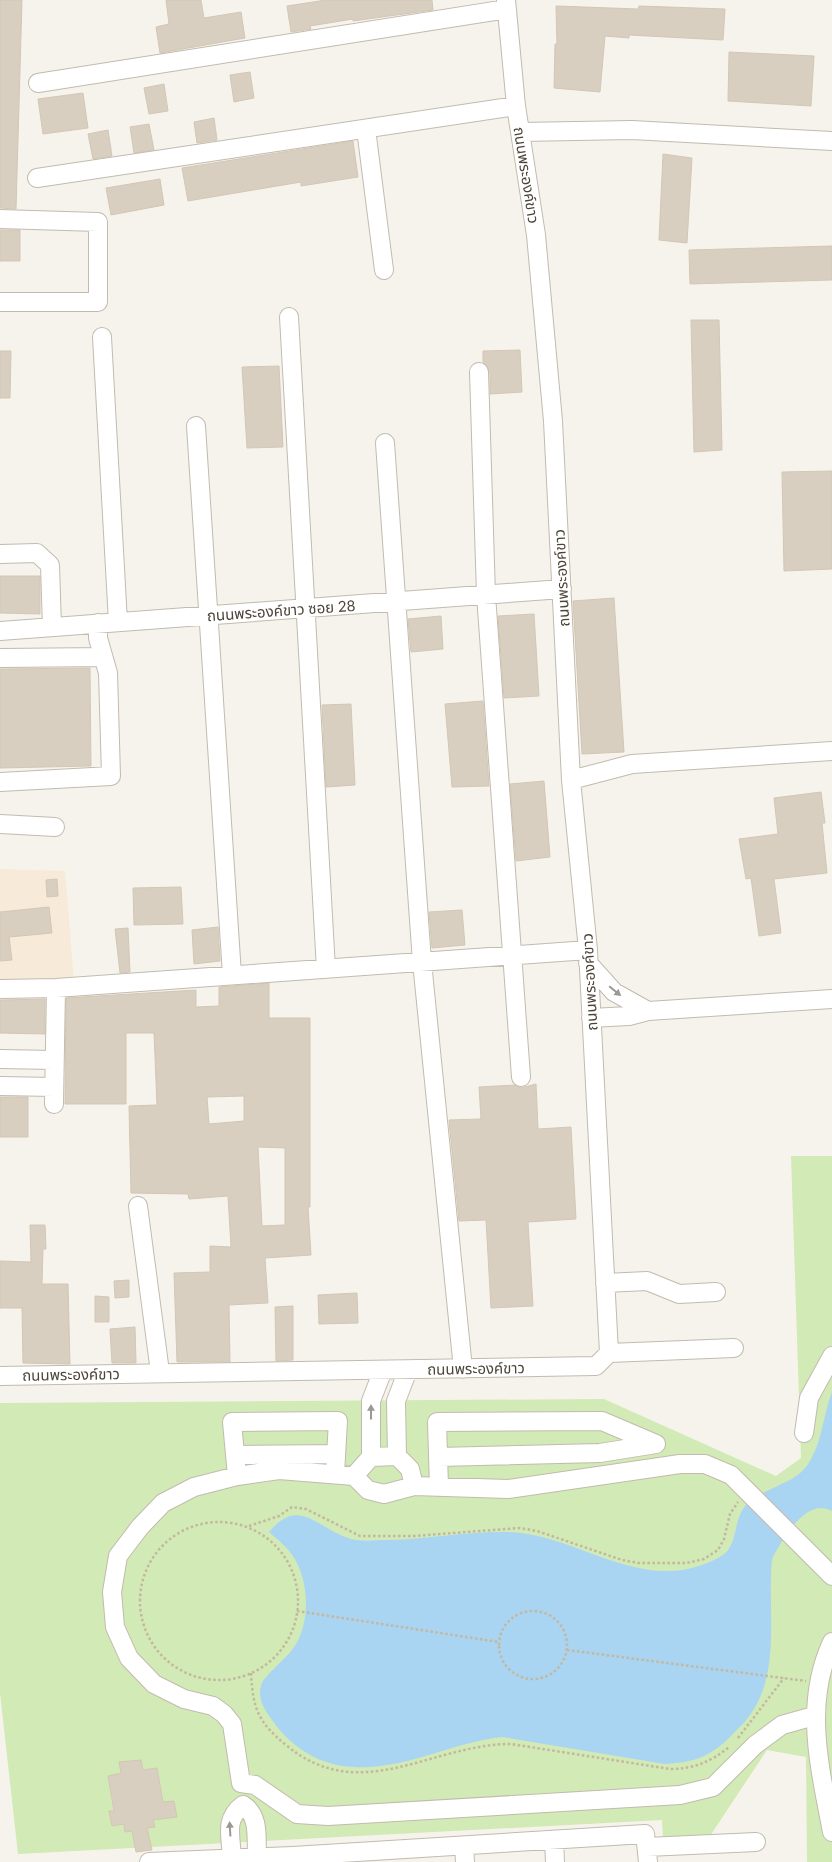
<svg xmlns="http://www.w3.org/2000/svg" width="832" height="1862" font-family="Lato,'Noto Sans Thai',sans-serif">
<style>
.commercial{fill:#f7ead8}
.green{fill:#d2eab5}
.water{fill:#a9d4f2}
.building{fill:#d8cfc1;stroke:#d3c7b4;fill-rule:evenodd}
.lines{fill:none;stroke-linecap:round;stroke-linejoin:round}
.minor-casing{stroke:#c2bbae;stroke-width:20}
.path{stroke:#c4b79f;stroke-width:2.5;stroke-dasharray:2.5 2.5;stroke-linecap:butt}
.minor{stroke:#fff;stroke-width:18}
.oneway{fill:#9c9892}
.labels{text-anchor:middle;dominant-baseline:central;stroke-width:4;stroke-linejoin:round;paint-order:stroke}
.street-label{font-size:15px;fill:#4b4439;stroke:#fff}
</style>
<rect width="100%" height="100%" fill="#f6f3ec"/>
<!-- commercial -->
<path class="commercial" d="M0,869L65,871L74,981L0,984Z"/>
<!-- green -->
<path class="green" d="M791,1156H832V1862H807L806,1757L767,1750L708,1839L663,1840L662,1820L18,1854L0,1693V1403L604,1399L776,1476L801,1458Z"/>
<!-- water -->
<path class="water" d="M832,1392V1511C806,1496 782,1540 772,1559C767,1608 781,1669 752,1712C747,1720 739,1728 732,1735C710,1757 696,1762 665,1764L502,1737C453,1742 405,1770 354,1767C319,1766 289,1746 270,1717C262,1706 257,1695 262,1683C264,1677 286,1658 292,1650C311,1625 310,1582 293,1556C287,1547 278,1540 269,1532C300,1495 317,1529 351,1539C362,1542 376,1540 388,1540C428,1539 469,1531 509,1532C574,1534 635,1589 702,1565C710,1562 723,1557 728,1550C738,1536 734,1519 746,1505C762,1488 792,1485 806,1467C822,1446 823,1415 832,1392Z"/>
<!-- building -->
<path class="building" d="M0,0H22L16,209L0,208Z
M166,0H201L204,18L241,12L245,38L160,53L156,27L169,24Z
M326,0H432L433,10L353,21V19L310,26L311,29L291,32L287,6Z
M556,6L638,9L639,6L725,9L723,40L629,35V38L605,36L600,92L554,88L555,44H557Z
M729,52L814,56L811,106L728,101Z
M250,72L254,98L234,102L230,75Z
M164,84L168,111L149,114L144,88Z
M83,93L88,128L43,134L38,99Z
M214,118L217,140L197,143L194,122Z
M149,124L154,150L134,153L130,127Z
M108,130L112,156L93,159L88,134Z
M353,141L358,177L301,186V182L188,201L182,168Z
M663,154L692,158L687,243L659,240Z
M160,179L164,205L111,215L106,188Z
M0,230H20V261H0Z
M832,246V280L690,284L689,250Z
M691,320H719L722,450L694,452Z
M520,350L522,392L490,394V372L483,362V351Z
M0,351H11L10,398H0Z
M279,366L283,447L247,448L242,367Z
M832,471V569L784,571L782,472Z
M0,576H40V614L0,613Z
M614,598L624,752L582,754L573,601Z
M534,614L539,696L504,698L498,616Z
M441,616L443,649L411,652L408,619Z
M90,668L91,766L0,768V669Z
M483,701L489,786L452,787L445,704Z
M351,704L355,785L326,787L322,705Z
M544,781L550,857L516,861L510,784Z
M821,792L825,823H822L827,873L774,879L781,933L759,936L751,878L746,879L739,839L778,834L774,798Z
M57,879L58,896L47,897L46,880Z
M181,887L183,924L134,925L133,888Z
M49,907L52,933L9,937L12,960L0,961V912Z
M462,910L465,945L432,948L429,912Z
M218,927L220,961L194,964L192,930Z
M128,928L130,972L120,973L115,929Z
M269,983V1018H310V1207H308L311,1255L265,1258L268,1303L229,1305L230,1362H177L174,1273L210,1272V1246L231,1247L228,1196L189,1199L188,1194L131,1193L129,1106L157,1105L154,1033H126V1104H65L66,998L196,990V1007L219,1006V987ZM244,1096V1121L209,1124L207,1097ZM258,1147L285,1148V1225L262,1226Z
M45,999V1034L0,1033V1000Z
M536,1084L538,1129L571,1127L576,1219L528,1222L533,1306L491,1308L486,1220L459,1221L449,1120L481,1119L479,1087L515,1085L521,1088Z
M0,1097H28V1137H0Z
M30,1225H45L46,1249H43L42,1284H68L70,1364L23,1363L22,1308H0V1261L31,1262Z
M129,1280V1297L115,1298L114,1281Z
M357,1293L358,1323L319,1324L318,1295Z
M95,1296L109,1297V1322H95Z
M293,1306V1360L276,1361L275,1307Z
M135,1327L136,1363H112L110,1329Z
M141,1760L143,1770L157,1768L163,1802L174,1801L177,1817L153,1820L155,1827L147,1828L152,1850L136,1852L132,1831L125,1832L124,1824L112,1826L109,1811H114L108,1776L121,1773L119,1762Z"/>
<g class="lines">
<!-- minor casing -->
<g class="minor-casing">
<path id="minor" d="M38,83L507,9
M366,129L384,270
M520,132L632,130L832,141
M37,178L516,106
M0,219L98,222V302H0
M289,317L326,969
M102,337L118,622
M479,372L486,595L521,1077
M196,426L232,975
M385,443L422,962L463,1369
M0,554L37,553L50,565L52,627
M0,631L562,589
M0,658L103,657
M571,780L632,764L832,751
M0,782L111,776L108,673L98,638V623
M0,824L55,827
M588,963L614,992L648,1011
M0,989L56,988L588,950
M591,1018L629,1016L648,1011L832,999
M0,1059L54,1060
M0,1086L54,1087
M54,1104L56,988
M138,1206L160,1372
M605,1283L647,1281L679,1294L716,1292
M609,1353L734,1348
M0,1376L596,1366L609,1353L588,950L571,780L553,421L536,235L516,106L506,0
M804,1433L809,1398L832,1356
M236,1455L336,1454
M397,1456L396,1401L408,1370
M371,1457V1401L383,1370
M438,1457L600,1453L656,1444L602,1421L437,1422L439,1487
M237,1476L232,1422L338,1421L335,1474
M354,1476L371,1457L397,1456L410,1469L414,1486
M832,1642C803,1704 820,1768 832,1832
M814,1716L782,1725L755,1745L713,1787L680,1795L328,1816L297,1814L255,1785L241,1783L232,1724L224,1714L213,1706L184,1699L154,1684L129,1658L115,1627L112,1592L118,1556L140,1527L163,1503L194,1487L237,1476L279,1470L354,1476L368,1490L384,1494L414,1486L508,1489L680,1464H705L731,1475L832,1576
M243,1805C260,1816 256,1838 257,1856
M554,1840L555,1862
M464,1846L465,1862
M647,1847L756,1842
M232,1858C231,1836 224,1819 243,1805
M149,1862L293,1856L645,1834L648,1862"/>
</g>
<!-- path -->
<path class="path" d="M140 1601a79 79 0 1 1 158 0a79 79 0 1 1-158 0Z
M249,1526L279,1516L292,1507L306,1509L360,1536H414L520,1528L537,1531L622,1560L639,1563H687L704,1559L718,1550L724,1539L730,1514L738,1502
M297,1611L499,1642
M499 1645a34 34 0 1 1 68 0a34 34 0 1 1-68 0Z
M567,1650L806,1681
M251,1673C253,1709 258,1722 286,1745C360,1807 431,1744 511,1744L670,1769C693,1769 711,1762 729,1747
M738,1738L784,1678"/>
<!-- minor -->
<use href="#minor" class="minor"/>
</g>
<!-- one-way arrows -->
<defs><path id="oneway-solid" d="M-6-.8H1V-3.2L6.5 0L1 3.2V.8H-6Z" transform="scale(1.25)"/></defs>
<g class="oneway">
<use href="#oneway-solid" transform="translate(615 991) rotate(39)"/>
<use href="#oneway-solid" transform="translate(371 1412) rotate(-90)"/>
<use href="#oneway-solid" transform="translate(230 1829) rotate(-93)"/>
</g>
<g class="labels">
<!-- street labels -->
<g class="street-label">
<text transform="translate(527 175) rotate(81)">ถนนพระองค์ขาว</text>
<text transform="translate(561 578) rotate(-93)">ถนนพระองค์ขาว</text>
<text transform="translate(281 610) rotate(-4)">ถนนพระองค์ขาว ซอย 28</text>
<text transform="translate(589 982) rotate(-93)">ถนนพระองค์ขาว</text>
<text transform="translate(476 1368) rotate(-1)">ถนนพระองค์ขาว</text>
<text transform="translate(71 1374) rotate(-1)">ถนนพระองค์ขาว</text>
</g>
</g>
</svg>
